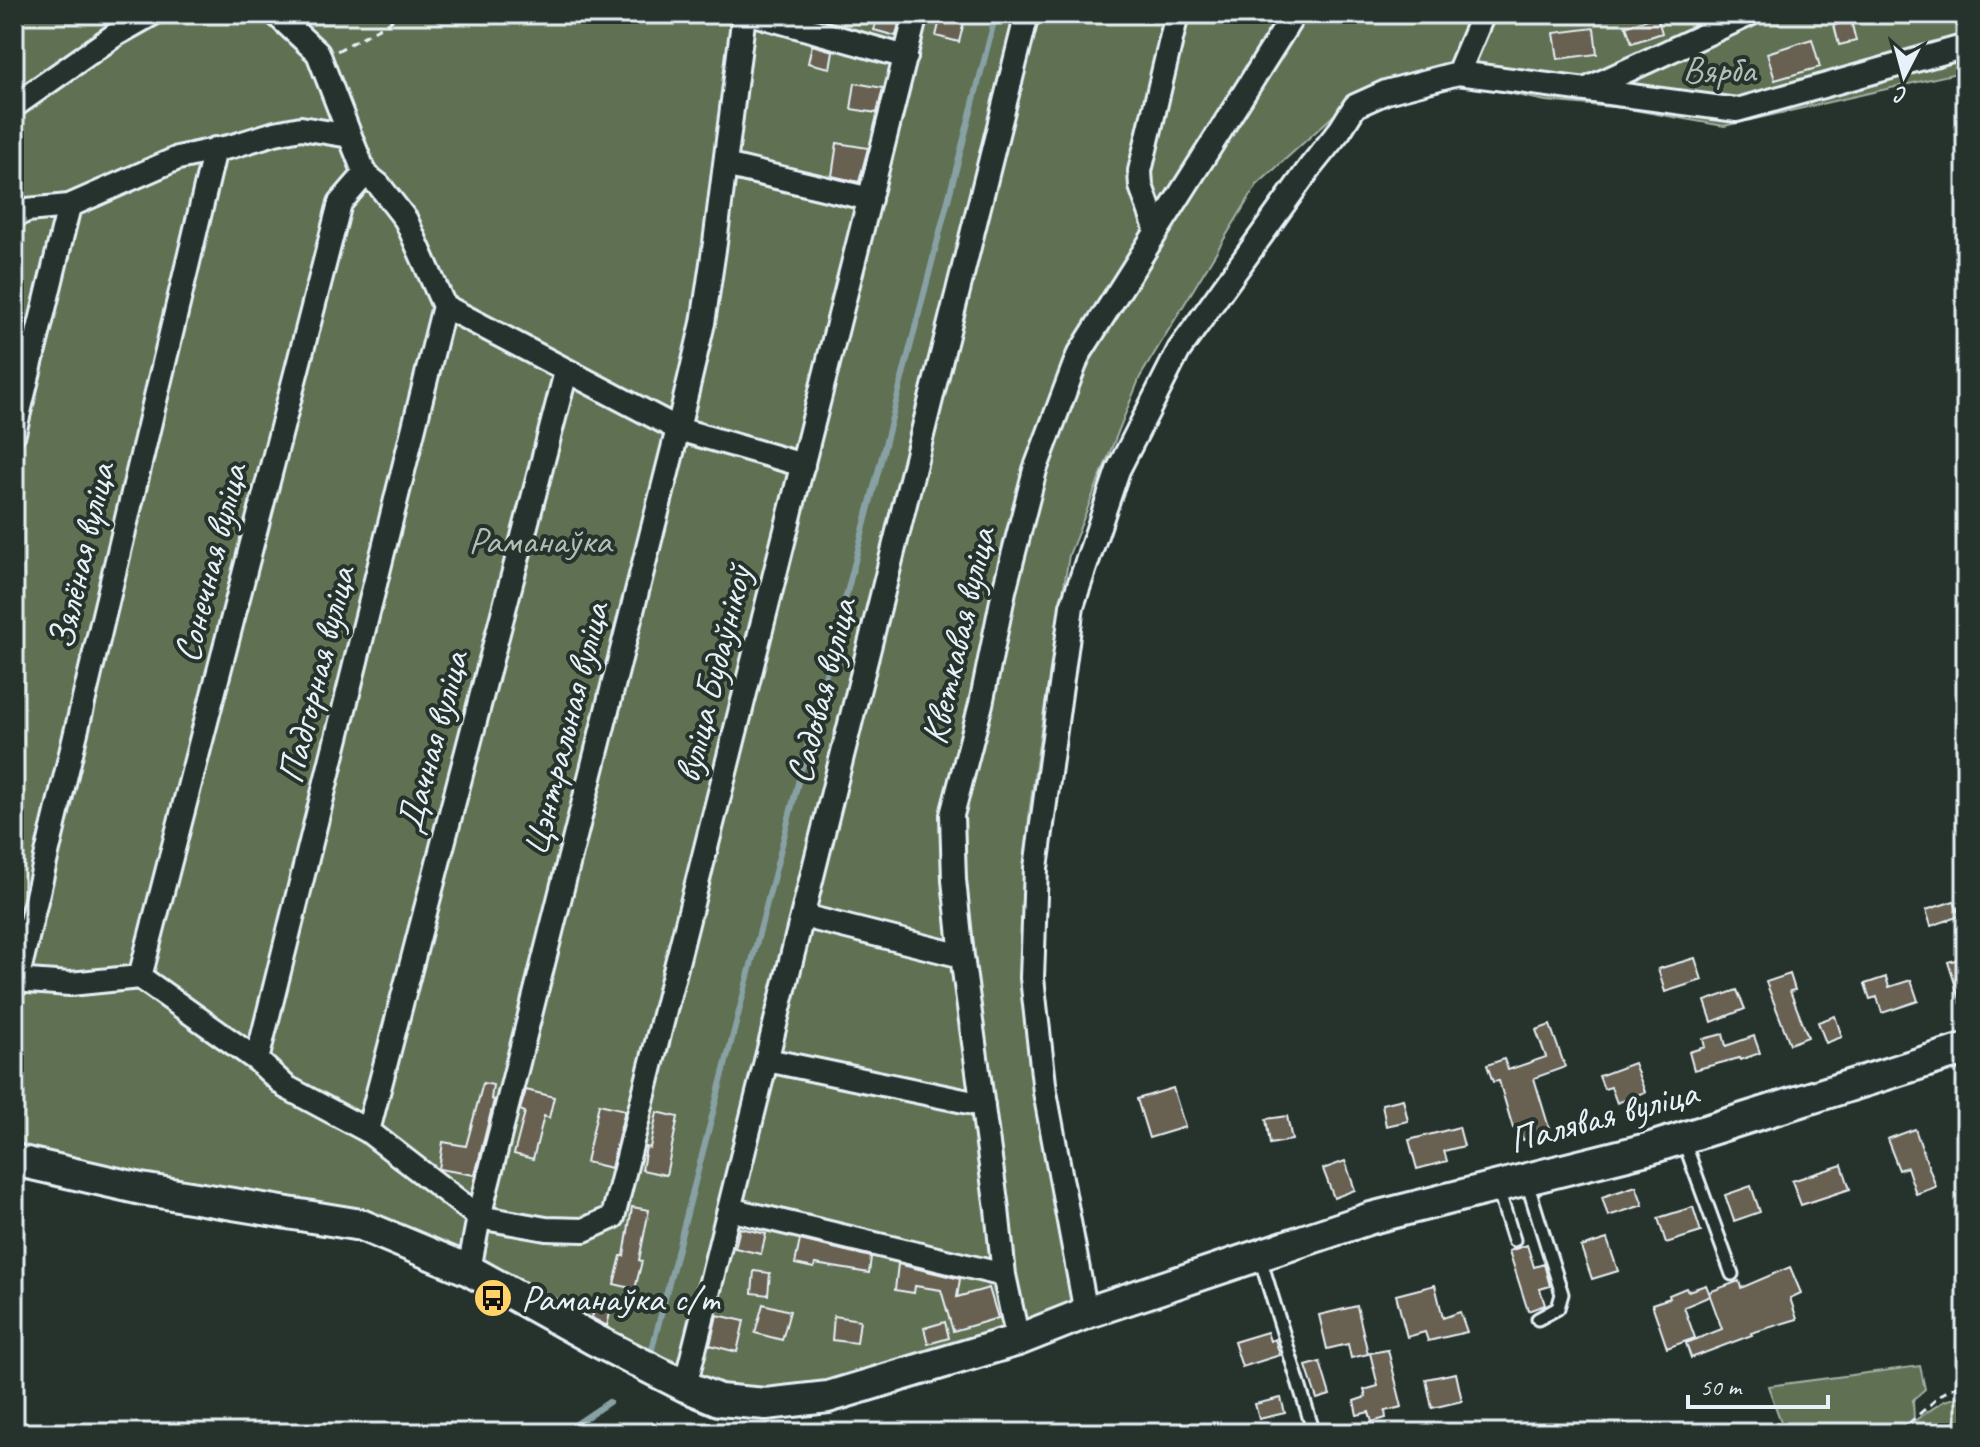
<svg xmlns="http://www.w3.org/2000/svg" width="1980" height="1447" font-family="Caveat,sans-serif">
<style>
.green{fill:#5e7053;stroke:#a3b0a6;stroke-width:2}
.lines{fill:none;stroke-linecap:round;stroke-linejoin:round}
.stream{stroke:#88a1a5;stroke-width:6}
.building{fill:#686051;stroke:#e8f1f8;stroke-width:2}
.lane-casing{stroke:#e8f1f8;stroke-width:17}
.street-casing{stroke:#e8f1f8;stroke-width:28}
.secondary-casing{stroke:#e8f1f8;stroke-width:36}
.path{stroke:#e8f1f8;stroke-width:3;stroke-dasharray:8 6;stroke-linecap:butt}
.lane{stroke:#26332d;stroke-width:11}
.street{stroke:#26332d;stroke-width:22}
.secondary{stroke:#26332d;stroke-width:30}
.labels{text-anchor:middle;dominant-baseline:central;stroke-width:8;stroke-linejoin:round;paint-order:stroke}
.park-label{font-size:38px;fill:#b1bdb6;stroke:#26332d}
.street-label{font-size:38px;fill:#e8f1f8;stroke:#26332d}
.poi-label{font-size:38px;fill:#e8f1f8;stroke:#26332d;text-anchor:start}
</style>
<rect width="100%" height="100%" fill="#26332d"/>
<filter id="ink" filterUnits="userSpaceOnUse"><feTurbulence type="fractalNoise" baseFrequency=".0125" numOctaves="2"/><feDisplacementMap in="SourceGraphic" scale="16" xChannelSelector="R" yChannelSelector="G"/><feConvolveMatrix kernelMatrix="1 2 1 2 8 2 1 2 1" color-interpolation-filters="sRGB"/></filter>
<g filter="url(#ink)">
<!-- green -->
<path class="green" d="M14,14H1966V71L1724,126L1623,108L1546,101L1472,86L1462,62L1355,96L1257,185L1140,377L1069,555L1041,729L1029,814L1022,955L1086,1313L828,1397L719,1400L361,1225L14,1160Z
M1920,1366L1925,1389L1913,1400L1914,1421L1944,1401L1966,1395V1433H1785L1768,1386Z"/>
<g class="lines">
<!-- stream -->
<path class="stream" d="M650,1357L996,14
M563,1433L609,1402"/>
</g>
<!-- building -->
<path class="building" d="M878,14L900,18L896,36L874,30Z
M941,16L964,22L959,42L936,36Z
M1657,16L1662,33L1632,43L1626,26Z
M1851,21L1856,41L1839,45L1834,25Z
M1594,28L1597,54L1558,59L1554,33Z
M1812,39L1820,67L1775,80L1767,53Z
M812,45L833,51L830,68L808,63Z
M855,83L883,88L877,113L851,109Z
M837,143L868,148L859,182L832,176Z
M1954,901L1960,916L1931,926L1926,910Z
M1966,957V1009H1963L1948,962Z
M1695,958L1702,980L1665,992L1658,969Z
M1790,974L1795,990L1790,991L1808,1037L1790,1044L1766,982Z
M1886,977L1889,987L1911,980L1918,1001L1882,1013L1877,997L1870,999L1865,984Z
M1737,990L1745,1009L1712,1022L1705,1001Z
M1835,1016L1842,1037L1826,1043L1818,1022Z
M1550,1025L1565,1067L1534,1078L1550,1131L1523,1140L1519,1127L1513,1128L1499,1081L1493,1082L1487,1065L1504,1059L1508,1070L1546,1057L1536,1030Z
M1723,1034L1726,1046L1754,1036L1760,1053L1740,1060L1739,1058L1694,1070L1689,1052L1705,1047L1703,1039Z
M1634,1063L1645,1092L1617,1103L1611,1087L1604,1089L1599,1076Z
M483,1083L493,1085L491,1099L494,1100L475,1175L439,1169L443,1142L466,1146Z
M1173,1088L1185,1127L1149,1138L1137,1099Z
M526,1090L554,1097L549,1118L544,1116L533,1159L514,1154L525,1112L520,1110Z
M1403,1099L1408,1121L1386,1126L1382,1104Z
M599,1104L625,1110L611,1168L586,1162Z
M657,1112L678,1117L666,1175L642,1170L646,1147L650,1148Z
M1287,1116L1292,1140L1270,1144L1266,1119Z
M1459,1127L1464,1146L1444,1151L1447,1161L1417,1169L1409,1140Z
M1915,1129L1936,1187L1916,1194L1907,1167L1899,1170L1887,1139Z
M1345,1161L1355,1190L1334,1198L1323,1169Z
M1842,1165L1850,1189L1801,1205L1792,1181Z
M1636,1186L1643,1205L1608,1216L1602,1197Z
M1751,1186L1760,1212L1734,1221L1725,1195Z
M632,1207L649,1210L639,1260L642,1261L635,1289L614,1284L621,1256H624Z
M1693,1207L1701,1232L1666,1243L1658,1218Z
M740,1228L766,1234L761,1254L735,1248Z
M1607,1239L1618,1271L1592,1279L1581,1247Z
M800,1240L871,1257L869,1273L815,1264L814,1268L795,1264Z
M1527,1245L1534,1267L1544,1264L1550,1286L1540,1289L1545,1305L1528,1311L1509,1251Z
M898,1264L960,1279L957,1297L989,1288L998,1318L953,1331L941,1290L915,1286L914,1293L895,1290Z
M1790,1267L1801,1293L1790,1298L1797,1319L1751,1333L1752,1335L1691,1358L1686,1343L1722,1329L1710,1296L1684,1307L1695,1338L1667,1348L1652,1304L1670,1298L1669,1295L1686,1288L1688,1291L1706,1285L1710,1295L1709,1292L1739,1281L1741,1288Z
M754,1271L770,1273L768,1295L752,1293Z
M1435,1285L1443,1318L1460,1312L1467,1332L1428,1341L1425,1332L1407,1337L1396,1295Z
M596,1300L612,1304L607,1326L592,1318Z
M763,1304L790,1311L782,1340L755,1333Z
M1357,1306L1368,1354L1351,1358L1348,1344L1327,1349L1319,1315Z
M717,1315L744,1321L737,1352L710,1345Z
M834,1316L860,1320L857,1343L832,1340Z
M945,1322L949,1338L928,1344L924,1328Z
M1267,1332L1270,1341L1275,1339L1280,1355L1242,1367L1234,1342Z
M1388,1350L1402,1407L1385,1411L1386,1418L1372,1422L1369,1412L1357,1415L1354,1401L1366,1397L1364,1390L1378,1386L1370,1353Z
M1320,1362L1330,1395L1317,1399L1306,1366Z
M1456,1373L1462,1401L1432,1408L1426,1379Z
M1281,1398L1285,1413L1259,1419L1255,1404Z"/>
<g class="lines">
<!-- lane casing -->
<g class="lane-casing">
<path id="lane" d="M1683,1139L1732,1274
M1526,1179L1562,1294L1558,1308L1538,1319
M1497,1186L1514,1240
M1260,1258L1314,1433"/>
</g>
<!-- street casing -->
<g class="street-casing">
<path id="street" d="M276,14L318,53L350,136
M754,14L906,57
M1458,73L1483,14
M1587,89L1750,14
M14,106L115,35L152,14
M725,165L870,199
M14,216L27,210L69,206L178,158L233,146L275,133L301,128L350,136L365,174L379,185L406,220L444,306L678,429L803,465
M1157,231L1141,186L1140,171L1177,14
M14,433L69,206
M803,916L962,956
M140,977L340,203L365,174
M14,980L70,984L140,977L257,1060L286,1087L368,1131L479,1217L546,1229L584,1230L613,1217L916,14
M17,980L215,149
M257,1060L444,306
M767,1060L983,1105
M368,1131L566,372
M729,1209L1004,1275
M469,1270L479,1217L678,429L703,323L715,243L744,14
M1086,1313L1045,1092L1032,978L1036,868L1072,606L1118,470L1179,350L1311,166L1340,130L1355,106L1386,92L1458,73L1737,110L1966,46
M1018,1340L1004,1275L997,1209L962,956L954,880L952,815L981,704L1004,591L1035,470L1078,356L1294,14
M685,1386L1027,14"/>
</g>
<!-- secondary casing -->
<g class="secondary-casing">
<path id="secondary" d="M14,1160L141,1189L361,1225L469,1270L595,1340L685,1386L719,1400L766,1404L828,1397L1018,1340L1086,1313L1371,1218L1651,1148L1966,1049"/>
</g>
<!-- path -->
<path class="path" d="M337,51L404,14
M1898,1433L1942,1394L1966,1381"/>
<!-- lane -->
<use href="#lane" class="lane"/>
<!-- street -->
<use href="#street" class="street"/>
<!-- secondary -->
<use href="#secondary" class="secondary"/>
</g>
</g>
<!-- icons -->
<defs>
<g id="bus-disc" transform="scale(2)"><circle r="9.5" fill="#ffd166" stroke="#26332d"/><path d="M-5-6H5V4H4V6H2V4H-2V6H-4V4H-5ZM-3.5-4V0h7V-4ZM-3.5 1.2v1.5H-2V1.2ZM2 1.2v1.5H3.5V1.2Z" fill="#111"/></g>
</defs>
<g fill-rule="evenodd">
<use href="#bus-disc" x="493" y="1298"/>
</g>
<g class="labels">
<!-- park labels -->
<g class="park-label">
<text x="1719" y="69">Вярба</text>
<text x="540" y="540">Раманаўка</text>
</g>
<!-- street labels -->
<g class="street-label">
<text transform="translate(81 556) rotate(-77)">Зялёная вуліца</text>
<text transform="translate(210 563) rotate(-76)">Сонечная вуліца</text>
<text transform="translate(958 636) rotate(-77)">Кветкавая вуліца</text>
<text transform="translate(713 674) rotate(-76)">вуліца Будаўнікоў</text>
<text transform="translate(316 675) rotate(-76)">Падгорная вуліца</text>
<text transform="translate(821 691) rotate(-76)">Садовая вуліца</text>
<text transform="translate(565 729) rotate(-76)">Цэнтральная вуліца</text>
<text transform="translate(432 742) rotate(-75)">Дачная вуліца</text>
<text transform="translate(1603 1116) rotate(-15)">Палявая вуліца</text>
</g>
<!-- poi labels -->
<g class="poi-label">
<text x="521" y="1298">Раманаўка с/т</text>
</g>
</g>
<!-- margin -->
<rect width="1980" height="1447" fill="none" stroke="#26332d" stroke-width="48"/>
<rect x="24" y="24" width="1932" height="1399" fill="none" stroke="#e8f1f8" stroke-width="3" filter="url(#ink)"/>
<!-- north arrow -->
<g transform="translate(1904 76) rotate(186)" stroke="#26332d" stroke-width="6" paint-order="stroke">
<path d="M0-6L14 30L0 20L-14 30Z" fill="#e8f1f8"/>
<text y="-12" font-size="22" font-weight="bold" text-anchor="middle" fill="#e8f1f8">С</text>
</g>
<!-- scale -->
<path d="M1688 1395v12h140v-12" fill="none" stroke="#e8f1f8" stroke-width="4"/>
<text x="1700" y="1395" font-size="24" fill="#e8f1f8" stroke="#26332d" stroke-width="6" paint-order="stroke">50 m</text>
</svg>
